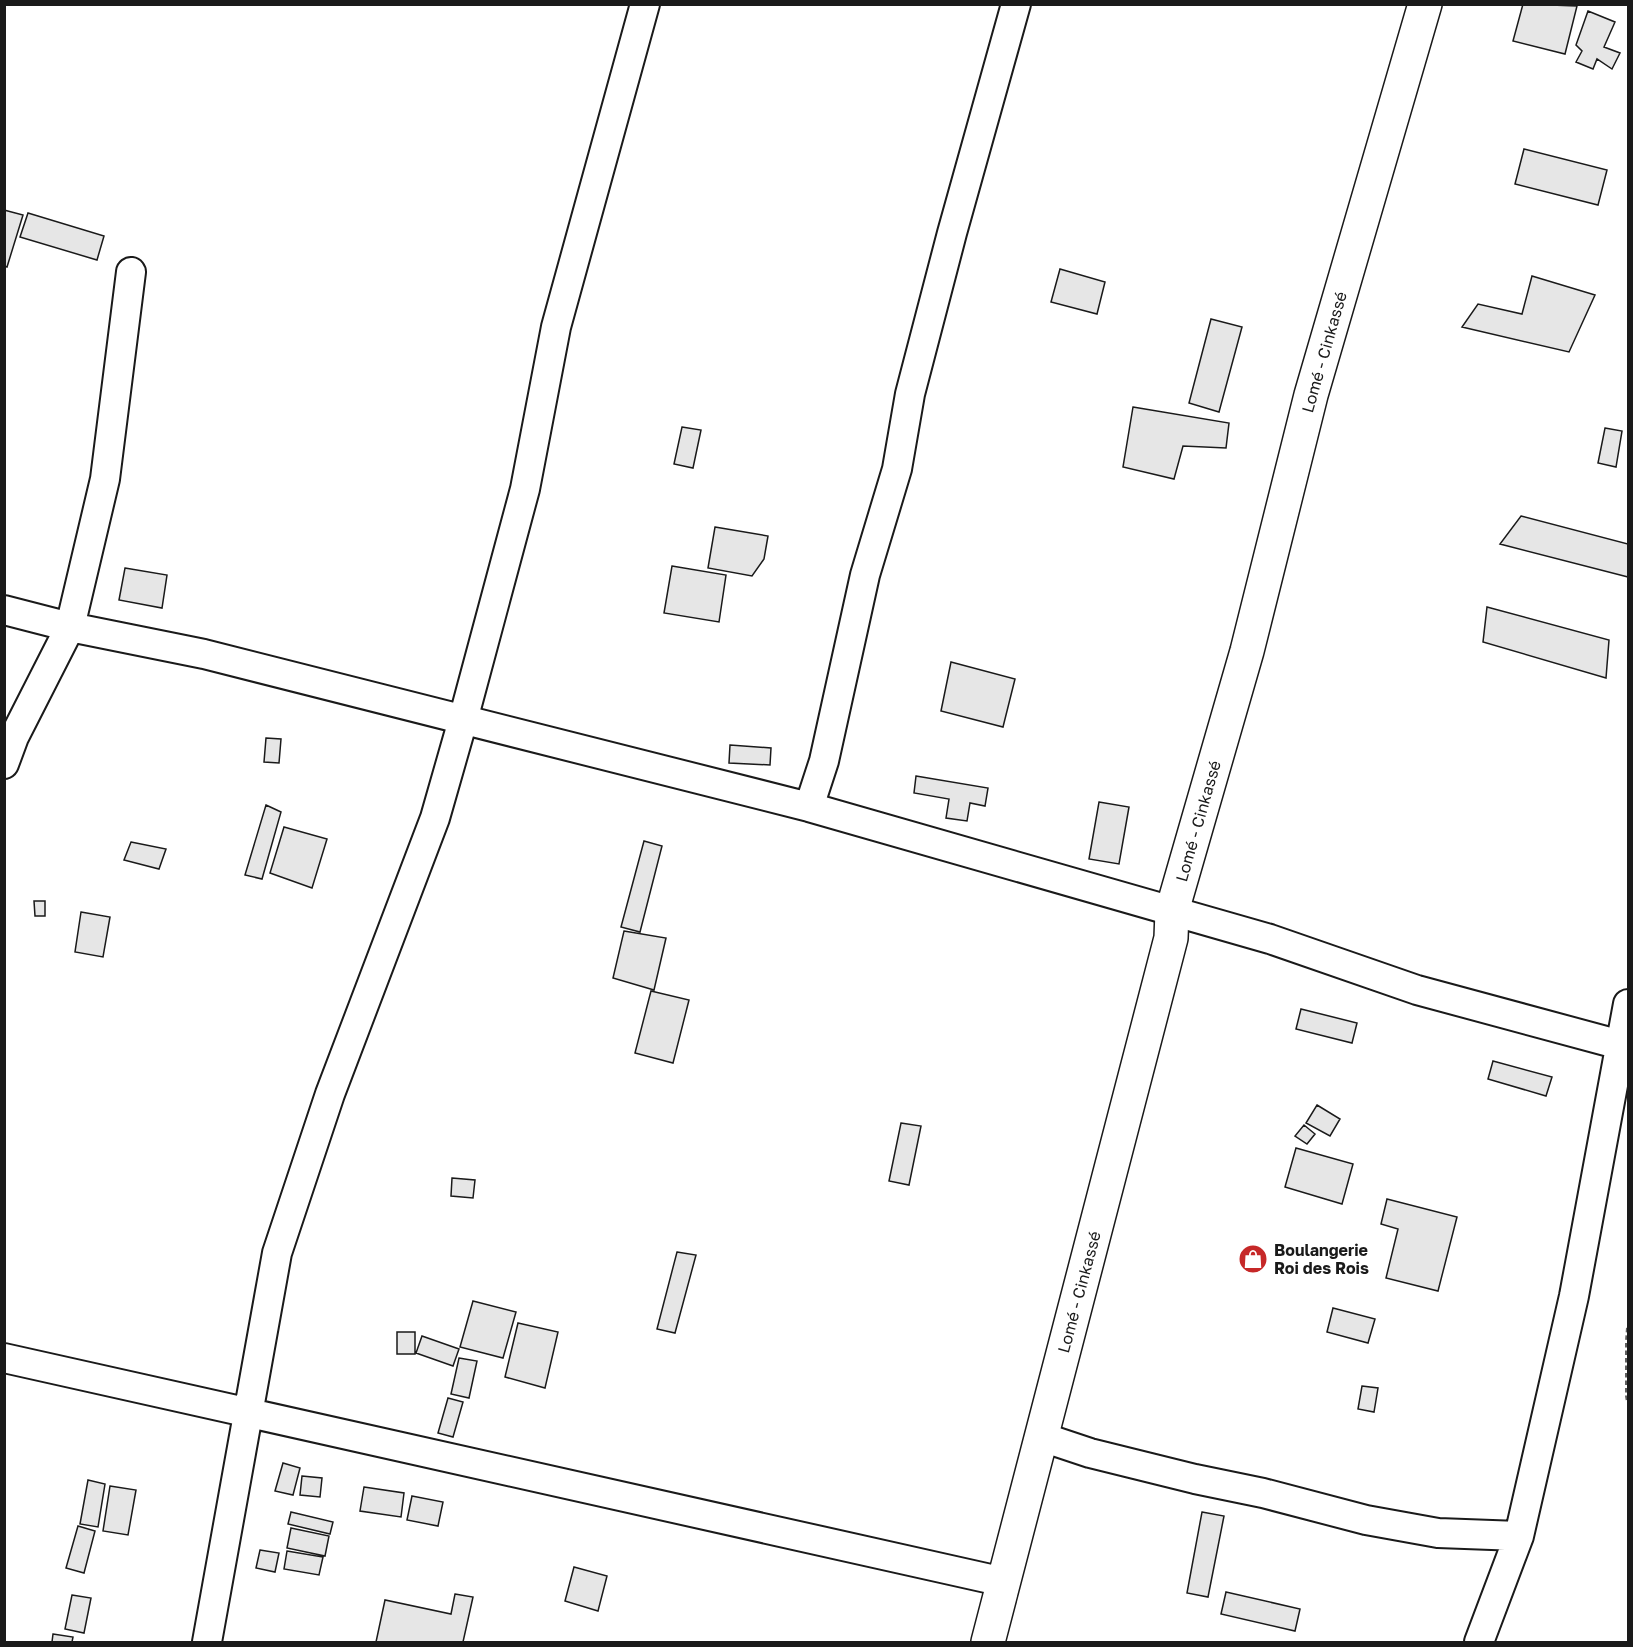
<svg xmlns="http://www.w3.org/2000/svg" width="1633" height="1647" font-family="'Golos Text',sans-serif">
<style>
.building{fill:#e6e6e6;stroke:#1a1a1a;stroke-width:1.5}
.lines{fill:none;stroke-linecap:round;stroke-linejoin:round}
.minor-casing{stroke:#1a1a1a;stroke-width:32}
.trunk-casing{stroke:#1a1a1a;stroke-width:36}
.path{stroke:#5f5f5f;stroke-width:4;stroke-dasharray:4.5 3;stroke-linecap:butt}
.minor{stroke:#fff;stroke-width:28}
.trunk{stroke:#fff;stroke-width:33}
.labels{text-anchor:middle;dominant-baseline:central;stroke-width:4.5;stroke-linejoin:round;paint-order:stroke}
.street-label{font-size:16px;fill:#1a1a1a;stroke:#fff}
.poi-label{font-size:16px;font-weight:bold;fill:#1a1a1a;stroke:#fff;text-anchor:start}
</style>
<rect width="100%" height="100%" fill="#fff"/>
<!-- building -->
<path class="building" d="M1523,4L1577,6L1565,54L1513,41Z
M1588,11L1615,22L1604,47L1620,53L1612,69L1597,59L1593,69L1576,62L1582,51L1576,45Z
M1524,149L1607,170L1598,205L1515,184Z
M4,210L23,215L7,267L4,266Z
M28,213L104,236L97,260L20,237Z
M1060,269L1105,282L1097,314L1051,302Z
M1532,276L1595,295L1569,352L1462,327L1478,304L1522,314Z
M1211,319L1242,327L1219,412L1189,403Z
M1133,407L1229,423L1226,448L1183,446L1174,479L1123,467Z
M682,427L701,430L693,468L674,464Z
M1605,428L1622,431L1616,467L1598,463Z
M1521,516L1628,544V577L1500,544Z
M715,527L768,536L764,559L752,576L708,568Z
M672,566L726,575L719,622L664,613Z
M125,568L167,575L162,608L119,600Z
M1487,607L1609,640L1606,678L1483,642Z
M951,662L1015,679L1003,727L941,711Z
M266,738L281,739L279,763L264,762Z
M730,745L771,748L770,765L729,763Z
M916,776L988,788L985,806L970,803L967,821L946,818L949,799L914,793Z
M1099,802L1129,807L1119,864L1089,859Z
M266,805L281,812L262,879L245,875Z
M284,827L327,839L312,888L270,873Z
M644,841L662,846L640,932L621,927Z
M131,842L166,849L159,869L124,860Z
M34,901H45V916H35Z
M81,912L110,917L103,957L75,952Z
M624,931L666,938L654,990L613,978Z
M651,991L689,1000L673,1063L635,1053Z
M1301,1009L1357,1023L1352,1043L1296,1029Z
M1493,1061L1552,1077L1546,1096L1488,1079Z
M1317,1105L1340,1119L1330,1136L1306,1123Z
M901,1123L921,1126L909,1185L889,1181Z
M1304,1125L1315,1134L1307,1144L1295,1136Z
M1296,1148L1353,1164L1342,1204L1285,1187Z
M452,1178L475,1180L473,1198L451,1196Z
M1387,1199L1457,1217L1438,1291L1386,1278L1398,1229L1381,1224Z
M677,1252L696,1255L675,1333L657,1329Z
M473,1301L516,1312L503,1358L460,1347Z
M1333,1308L1375,1319L1368,1343L1327,1332Z
M518,1323L558,1332L545,1388L505,1377Z
M397,1332H415V1354H397Z
M422,1336L459,1349L453,1366L416,1353Z
M459,1358L477,1361L469,1398L451,1394Z
M1362,1386L1378,1388L1374,1412L1358,1409Z
M448,1398L463,1402L453,1437L438,1433Z
M283,1463L300,1468L293,1495L275,1491Z
M302,1476L322,1478L320,1497L300,1495Z
M88,1480L105,1484L98,1527L80,1524Z
M110,1486L136,1490L128,1535L103,1531Z
M364,1487L404,1493L401,1517L360,1511Z
M412,1496L443,1502L438,1526L407,1520Z
M291,1512L333,1522L330,1534L288,1524Z
M1202,1512L1224,1516L1208,1597L1187,1593Z
M78,1526L95,1531L84,1573L66,1568Z
M291,1528L329,1536L325,1556L287,1548Z
M260,1550L279,1553L275,1572L256,1568Z
M287,1551L323,1557L319,1575L284,1569Z
M574,1567L607,1576L598,1611L565,1601Z
M1226,1592L1300,1609L1295,1631L1221,1614Z
M455,1594L473,1597L463,1642H376L385,1600L451,1614Z
M72,1595L91,1598L84,1633L65,1629Z
M53,1634L73,1637L72,1642H52Z"/>
<g class="lines">
<!-- minor casing -->
<g class="minor-casing">
<path id="minor" d="M4,610L70,627L204,654L809,807L1270,939L1417,990L1628,1047
M4,764L14,737L70,627L105,479L131,272
M809,807L824,761L865,575L897,469L910,394L952,233L1016,4
M4,1358L1004,1582
M1042,1437L1090,1453L1195,1479L1263,1493L1366,1520L1438,1533L1519,1536
M207,1642L277,1253L330,1094L435,818L463,720L525,489L556,327L645,4
M1479,1642L1519,1536L1574,1296L1628,1004"/>
</g>
<!-- trunk casing -->
<g class="trunk-casing">
<path id="trunk" d="M988,1642L1171,938L1172,911L1247,651L1311,395L1425,4"/>
</g>
<!-- path -->
<path class="path" d="M1628,1328L1627,1341V1396L1628,1402"/>
<!-- minor -->
<use href="#minor" class="minor"/>
<!-- trunk -->
<use href="#trunk" class="trunk"/>
</g>
<!-- icons -->
<defs>
<g id="shop-disc" transform="scale(1.5)"><circle r="9.5" fill="#c62828" stroke="#fff"/><path d="M-5-2.5h2.3a2.7 3.5 0 0 1 5.4 0H5L5.5 6h-11ZM-1.5-2.5h3a1.5 2.3 0 0 0-3 0Z" fill="#fff"/></g>
</defs>
<g fill-rule="evenodd">
<use href="#shop-disc" x="1253" y="1259"/>
</g>
<g class="labels">
<!-- street labels -->
<g class="street-label">
<text transform="translate(1324 352) rotate(-74)">Lomé - Cinkassé</text>
<text transform="translate(1198 821) rotate(-74)">Lomé - Cinkassé</text>
<text transform="translate(1079 1292) rotate(-75)">Lomé - Cinkassé</text>
</g>
<!-- poi labels -->
<g class="poi-label">
<text x="1274" y="1250">Boulangerie<tspan x="1274" dy="18">Roi des Rois</tspan></text>
</g>
</g>
<!-- border -->
<rect width="1633" height="1647" fill="none" stroke="#1a1a1a" stroke-width="12"/>
</svg>
